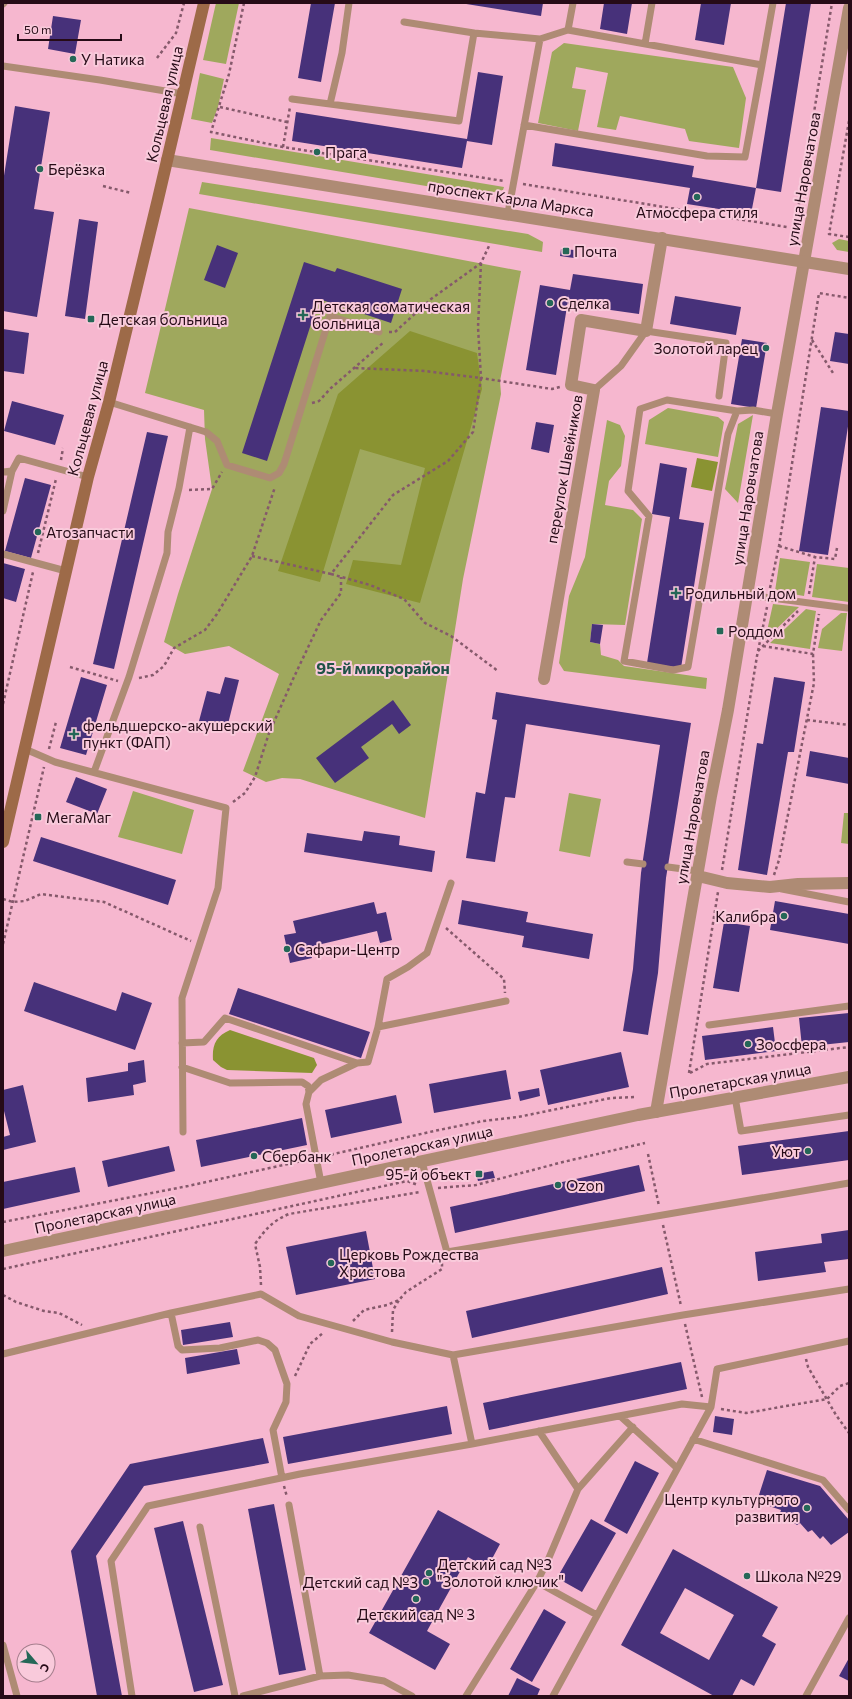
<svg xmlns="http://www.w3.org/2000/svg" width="852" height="1699" font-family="Commissioner,sans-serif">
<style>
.green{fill:#9fa85d}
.forest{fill:#8a9332}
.building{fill:#47317a;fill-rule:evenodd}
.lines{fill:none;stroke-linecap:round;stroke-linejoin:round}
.path{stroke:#85596b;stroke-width:2.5;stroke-dasharray:3 3;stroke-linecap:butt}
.service{stroke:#ae8b74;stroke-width:7}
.minor{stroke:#ae8b74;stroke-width:12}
.tertiary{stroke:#ae8b74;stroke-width:12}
.secondary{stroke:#9d6a48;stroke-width:12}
.poi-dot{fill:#256757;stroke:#f9cadb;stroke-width:1.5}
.labels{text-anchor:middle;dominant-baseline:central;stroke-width:4;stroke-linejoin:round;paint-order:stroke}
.poi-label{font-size:15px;fill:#260b17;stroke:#f9cadb;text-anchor:start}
.street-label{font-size:15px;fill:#260b17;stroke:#f9cadb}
.neighbourhood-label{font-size:16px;font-weight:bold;fill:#1f5346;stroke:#f9cadb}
</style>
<rect width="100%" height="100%" fill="#f6b7cf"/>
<!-- green -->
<path class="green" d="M216,3H239L226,64L203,60Z
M564,43L733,67L746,98L739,148L689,141L685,129L620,116L616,130L597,127L608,73L576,67L572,88L586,90L578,131L538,123L552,52Z
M200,73L224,79L218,107L212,123L191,119Z
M211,138L504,187L503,190L480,195L210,150Z
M202,182L528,234L543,242L542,252L199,194Z
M189,208L521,271L500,381L501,394L463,579L425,818L300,779L282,778L266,782L243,771L279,674L229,646L185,654L164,642L178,594L212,489L205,439L204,410L145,393Z
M839,239L849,241V252L837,250L832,243Z
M668,408L718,417L724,422L718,457L645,444L649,420Z
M753,415L738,503L725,489L738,424Z
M607,420L620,425L625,436L621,466L609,481L605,505L633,510L642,519L625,625L592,624L590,642L600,644L601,655L618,660L624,666L707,678L706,689L564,671L559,663L569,596L585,557Z
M780,558L810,562L804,596L775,591Z
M817,564L849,568V602L812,597Z
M773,604L799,607L765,640Z
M806,609L816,611L810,649L770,643Z
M841,613H847L842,651L818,648L822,629Z
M133,791L194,810L182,854L118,837Z
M569,793L601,799L590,857L559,851Z
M844,813H849V844L841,843Z"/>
<!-- forest -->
<path class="forest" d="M410,331L477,353L482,389L420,603L346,584L353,560L401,565L425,468L360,449L320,582L278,571L338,394Z
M697,458L718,462L712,491L691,487Z
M230,1030L314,1058L317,1065L312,1073L227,1070L221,1067L213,1060C212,1045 216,1036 230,1030Z"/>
<!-- building -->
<path class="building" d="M311,3H335L321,82L298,78Z
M460,3H543L541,16Z
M604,3H632L627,34L600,29Z
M701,3H731L724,45L695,40Z
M786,3H811L781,192L756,188Z
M53,16L81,20L75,54L48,49Z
M478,72L503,76L492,145L467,141L462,168L292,141L296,112L467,139Z
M15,106L50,112L34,209L54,212L37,317L3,311V182Z
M555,143L694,166L692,177L756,188L751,214L687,204L690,188L552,166Z
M79,219L98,222L85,319L65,316Z
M217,245L238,253L225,288L204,280Z
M561,249L575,250L574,258L560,256Z
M304,262L335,272L337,268L402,289L391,323L319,299L267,461L242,453Z
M573,274L643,284L639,314L568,304L569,294L556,375L526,370L540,285L570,290Z
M675,296L741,307L736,335L670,324Z
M3,329L29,333L24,374L3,371Z
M835,332L849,334V364L830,361Z
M742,339L767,343L756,408L731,404Z
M12,401L64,415L55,445L4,431Z
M821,407L849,411V420L828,555L799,551Z
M536,422L554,425L549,453L531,449Z
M147,432L168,436L114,669L93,664Z
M660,463L687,468L679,519L704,523L681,668L647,663L670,517L652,514Z
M25,478L51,485L31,558L5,551Z
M3,563L25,569L16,602L3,598Z
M592,624L603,625L600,644L590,642Z
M81,677L107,685L86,755L60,748Z
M225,677L239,680L227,728L199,721L207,691L220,694Z
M774,677L805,682L794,752H788L767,875L738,870L757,743L763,744Z
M496,692L691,723L666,878L658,973L648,1035L623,1031L633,969L641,873L660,745L526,724L515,798L505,797L495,862L466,858L476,792L485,794L497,720L492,719Z
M393,700L411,725L399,734L392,724L361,747L369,758L335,783L316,758Z
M810,751L849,758V784L806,776Z
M76,777L107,789L97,814L66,802Z
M364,831L400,836L399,845L435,851L432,872L304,852L307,833L362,841Z
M41,837L176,880L168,905L33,861Z
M462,900L528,912L526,922L593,934L589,959L522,947L524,936L458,924Z
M775,901L849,914V944L770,930Z
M374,902L377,914L386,912L392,940L380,943L377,931L309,947L312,958L290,963L284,935L296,933L293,921Z
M724,922L750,926L739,992L713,988Z
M34,982L116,1011L122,992L152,1003L135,1050L24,1011Z
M238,988L370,1032L361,1058L229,1014Z
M849,1013V1042L802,1047L799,1018Z
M773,1027L776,1051L705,1060L702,1036Z
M621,1052L629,1087L548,1105L540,1070Z
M144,1060L146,1082L133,1085L134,1095L88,1102L86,1078L128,1071V1063Z
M506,1070L511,1099L434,1113L429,1084Z
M23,1085L36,1142L3,1150V1137L10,1135L3,1107V1090Z
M539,1088L540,1096L520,1101L518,1092Z
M396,1095L402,1123L331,1138L325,1110Z
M302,1118L307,1145L201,1167L196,1140Z
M849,1131V1160L742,1175L738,1146Z
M169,1146L175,1171L108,1187L102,1161Z
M639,1165L645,1191L455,1233L450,1207Z
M75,1167L80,1192L3,1209V1182Z
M493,1171L495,1178L478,1181L476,1174Z
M849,1230V1259L824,1262L826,1272L758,1281L755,1252L822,1243L821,1234Z
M366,1231L375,1279L296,1295L286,1247Z
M662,1267L668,1294L472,1338L466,1311Z
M230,1322L233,1337L183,1345L181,1330Z
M237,1349L240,1364L187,1374L185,1358Z
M681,1362L687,1389L489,1430L483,1403Z
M447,1406L452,1434L288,1464L283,1437Z
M715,1416L734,1419L732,1435L713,1432Z
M263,1438L269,1463L144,1486L96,1556L122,1696H97L71,1551L130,1464Z
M635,1461L659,1473L627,1534L604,1521Z
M767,1470L820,1486L849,1520V1532L831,1545L823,1536L820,1539L812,1530L808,1532L800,1523L797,1525L791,1521L792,1517L780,1513L781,1510L769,1506L770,1502L758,1498Z
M274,1504L306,1670L279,1675L248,1509Z
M438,1510L500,1544L487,1568L468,1557L427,1631L450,1644L435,1670L369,1633Z
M591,1519L616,1533L582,1592L557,1578Z
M183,1521L223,1685L194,1692L154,1528Z
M673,1549L778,1607L762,1636L776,1644L754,1686L741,1679L732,1696H714L621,1645ZM685,1588L734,1615L709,1660L660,1633Z
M544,1609L566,1622L532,1682L510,1669Z
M849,1658V1681L839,1676Z
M517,1678L540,1689L537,1696H508Z"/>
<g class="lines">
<!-- path -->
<path class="path" d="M244,3L229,74L211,132L283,147L504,181
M157,58L176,33L184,3
M220,107L287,122
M849,121L829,234L849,237
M283,147L290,107
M523,184L787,227
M103,186L131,193
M795,228L832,3
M481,263L478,327L481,378L552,389L560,387
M389,332H395L431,299L481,263L489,246
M812,340L833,373
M312,403L319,401L331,388L384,342
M61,460L63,448
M189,490L212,489L222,472
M779,546L815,557L835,559L837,548
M38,553L56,479
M252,556L331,574L393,495L448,461L473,432L481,378L425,371L354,368
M331,574L370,585L404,599L425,623L451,636L498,671
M770,588L779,546L819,293L849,298
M809,594L815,557
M763,646L813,654L819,614
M758,651L798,611
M70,667L118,681
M139,678L153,675L164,666L174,648L205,630L217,614L252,556L275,487
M3,704L33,572
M807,720L849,725
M49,749L56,722
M233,802L245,793L255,777L269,733L294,677L321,620L341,593V577
M722,870L757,656L767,607
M774,875L779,860L814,683L813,654
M3,899L13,902L25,901L41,894L104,902L191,941
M446,928L504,979L505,993
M3,944L44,767
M689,1073L718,892
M690,1073L707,1064L849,1047
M648,1154L659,1206
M325,1156L434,1131L483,1121L518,1117L611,1098L636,1097
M438,1188L476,1185L563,1162L645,1143
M3,1222L188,1186L306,1160
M663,1225L681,1306
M3,1269L407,1181L418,1185
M261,1285L260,1267L255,1244C265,1230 272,1221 289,1214L420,1192
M3,1295L16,1302L44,1311L59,1313L82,1325
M353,1321L364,1310L387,1305L399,1300L406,1292L442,1269V1259
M685,1324L702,1397
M392,1332L393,1310L399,1300
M806,1359L808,1367L836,1415L849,1433
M295,1376L310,1344L323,1333
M721,1409L746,1413L827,1399L840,1386L849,1383
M284,1486L287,1497"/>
<!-- service -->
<path class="service" d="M3,4L4,3
M404,22L474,33L540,39L508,213
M568,30L762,65L773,3
M540,39L568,30L573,3
M645,44L652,3
M3,66L100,80L183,94
M292,99L459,121L474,33
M330,104L342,53L349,3
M524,125L707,156L745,157L762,65
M594,390L621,366L646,331L726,343L719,396
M109,402L206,432L217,441L227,465L270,478L279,473L284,464L330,316L379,332
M737,411L667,400L640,409L628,491L649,516L624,661L673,670L688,667L728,434L737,411L753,410L777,414
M3,472L12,471L19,458L88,477
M3,511L12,471
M3,554L66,571
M748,595L847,608
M25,749L55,762L226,808L218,888L182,998L183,1132
M94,772L129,677L167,553L168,532L179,488L190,427
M627,862L643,864
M668,867L698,871
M782,889L849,902
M709,1025L849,1006
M378,1027L506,1001
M182,1043L204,1042L225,1018L357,1063L321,1080L309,1092
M357,1063L368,1062L378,1027L387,979L408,967L427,953L451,883
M182,1067L230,1083L302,1082L308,1086L309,1092L306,1104L321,1183
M735,1097L741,1131L849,1115
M422,1162L447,1252L849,1183
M171,1313L178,1346L182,1350L220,1348L258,1340L267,1343L275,1350L287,1384L286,1402L273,1430L282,1478
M3,1354L171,1313L261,1294L299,1316L392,1342L453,1355L472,1444L682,1404L711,1407L553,1696
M453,1355L683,1315L849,1289
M711,1407L717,1369L849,1341
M620,1416L677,1468
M693,1439L823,1480L849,1510
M578,1489L633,1427
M289,1505L320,1676
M200,1527L235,1696
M537,1582L597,1615
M3,1645L17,1696
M132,1696L111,1561L148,1506L300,1474L472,1444
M243,1696L320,1676L348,1675L384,1681L412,1696
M466,1696L537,1582L548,1560L578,1489L539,1431
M806,1696L849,1618"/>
<!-- minor -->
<path class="minor" d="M544,679L594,390L571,385L581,320L646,331L662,238
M698,876L727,883L770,887L798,884L849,883
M656,1112L711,796L728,710L777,414L849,8"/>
<!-- tertiary -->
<path class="tertiary" d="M167,160L849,269
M3,1251L638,1115L849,1077"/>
<!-- secondary -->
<path class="secondary" d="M3,842L88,477L109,402L158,199L204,3"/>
</g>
<!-- markers -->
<g class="poi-dot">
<circle cx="73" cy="59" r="4"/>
<circle cx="317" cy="152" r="4"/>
<circle cx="40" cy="169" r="4"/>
<circle cx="697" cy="197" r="4"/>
<rect x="562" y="247" width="8" height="8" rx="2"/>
<circle cx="550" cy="303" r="4"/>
<path d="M301 309h4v4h4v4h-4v4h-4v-4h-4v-4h4z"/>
<rect x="87" y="315" width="8" height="8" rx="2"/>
<circle cx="766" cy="348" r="4"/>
<circle cx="38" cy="532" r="4"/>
<path d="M674 587h4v4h4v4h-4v4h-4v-4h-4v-4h4z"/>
<rect x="716" y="627" width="8" height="8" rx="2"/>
<path d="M72 728h4v4h4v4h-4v4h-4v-4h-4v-4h4z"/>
<rect x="34" y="813" width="8" height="8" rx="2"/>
<circle cx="784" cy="916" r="4"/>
<circle cx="287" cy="949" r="4"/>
<circle cx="748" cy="1044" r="4"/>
<circle cx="808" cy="1151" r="4"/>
<circle cx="254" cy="1156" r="4"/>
<rect x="475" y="1170" width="8" height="8" rx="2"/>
<circle cx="558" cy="1185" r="4"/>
<circle cx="331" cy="1263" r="4"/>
<circle cx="807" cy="1508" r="4"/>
<circle cx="429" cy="1573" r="4"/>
<circle cx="747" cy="1576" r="4"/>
<circle cx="426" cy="1582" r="4"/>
<circle cx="416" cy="1599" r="4"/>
</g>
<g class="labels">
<!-- poi labels -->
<g class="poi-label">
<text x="81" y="59">У Натика</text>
<text x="325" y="152">Прага</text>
<text x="48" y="169">Берёзка</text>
<text x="697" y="212" text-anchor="middle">Атмосфера стиля</text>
<text x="574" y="251">Почта</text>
<text x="558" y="303">Сделка</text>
<text x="312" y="306">Детская соматическая<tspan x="312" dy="17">больница</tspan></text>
<text x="99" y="319">Детская больница</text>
<text x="758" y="348" text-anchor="end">Золотой ларец</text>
<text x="46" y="532">Атозапчасти</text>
<text x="685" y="593">Родильный дом</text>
<text x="728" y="631">Роддом</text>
<text x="83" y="725">фельдшерско-акушерский<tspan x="83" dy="17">пункт (ФАП)</tspan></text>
<text x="46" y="817">МегаМаг</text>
<text x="776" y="916" text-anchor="end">Калибра</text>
<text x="295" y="949">Сафари-Центр</text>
<text x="756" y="1044">Зоосфера</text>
<text x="800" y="1151" text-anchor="end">Уют</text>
<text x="262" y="1156">Сбербанк</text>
<text x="471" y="1174" text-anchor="end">95-й объект</text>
<text x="566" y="1185">Ozon</text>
<text x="339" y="1254">Церковь Рождества<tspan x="339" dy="17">Христова</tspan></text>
<text x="799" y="1499" text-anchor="end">Центр культурного<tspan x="799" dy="17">развития</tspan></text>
<text x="437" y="1564">Детский сад №3<tspan x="437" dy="17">"Золотой ключик"</tspan></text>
<text x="755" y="1576">Школа №29</text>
<text x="418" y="1582" text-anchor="end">Детский сад №3</text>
<text x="416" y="1614" text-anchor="middle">Детский сад № 3</text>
</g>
<!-- street labels -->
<g class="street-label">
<text transform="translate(164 104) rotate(-77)">Кольцевая улица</text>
<text transform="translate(803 179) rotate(-80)">улица Наровчатова</text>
<text transform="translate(511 198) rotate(9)">проспект Карла Маркса</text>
<text transform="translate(87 418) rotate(-75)">Кольцевая улица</text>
<text transform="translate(564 469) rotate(-80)">переулок Швейников</text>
<text transform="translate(747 498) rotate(-81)">улица Наровчатова</text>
<text transform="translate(692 817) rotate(-80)">улица Наровчатова</text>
<text transform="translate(740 1080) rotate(-10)">Пролетарская улица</text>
<text transform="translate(422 1145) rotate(-12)">Пролетарская улица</text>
<text transform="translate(105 1213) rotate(-12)">Пролетарская улица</text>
</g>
<!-- neighbourhood labels -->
<g class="neighbourhood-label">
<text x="383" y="667">95-й микрорайон</text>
</g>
</g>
<!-- border -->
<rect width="852" height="1699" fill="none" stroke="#260b17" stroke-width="8"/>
<!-- north arrow -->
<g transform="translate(36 1663) rotate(118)"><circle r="19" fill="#f9cadb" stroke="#a57e8d"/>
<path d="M0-3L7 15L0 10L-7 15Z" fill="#256757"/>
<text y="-6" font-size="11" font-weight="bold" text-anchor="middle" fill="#260b17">С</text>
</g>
<!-- scale -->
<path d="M18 34v6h103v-6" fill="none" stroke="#260b17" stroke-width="2"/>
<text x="24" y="34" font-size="12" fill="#260b17" stroke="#f9cadb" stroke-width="3" paint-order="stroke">50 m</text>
</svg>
